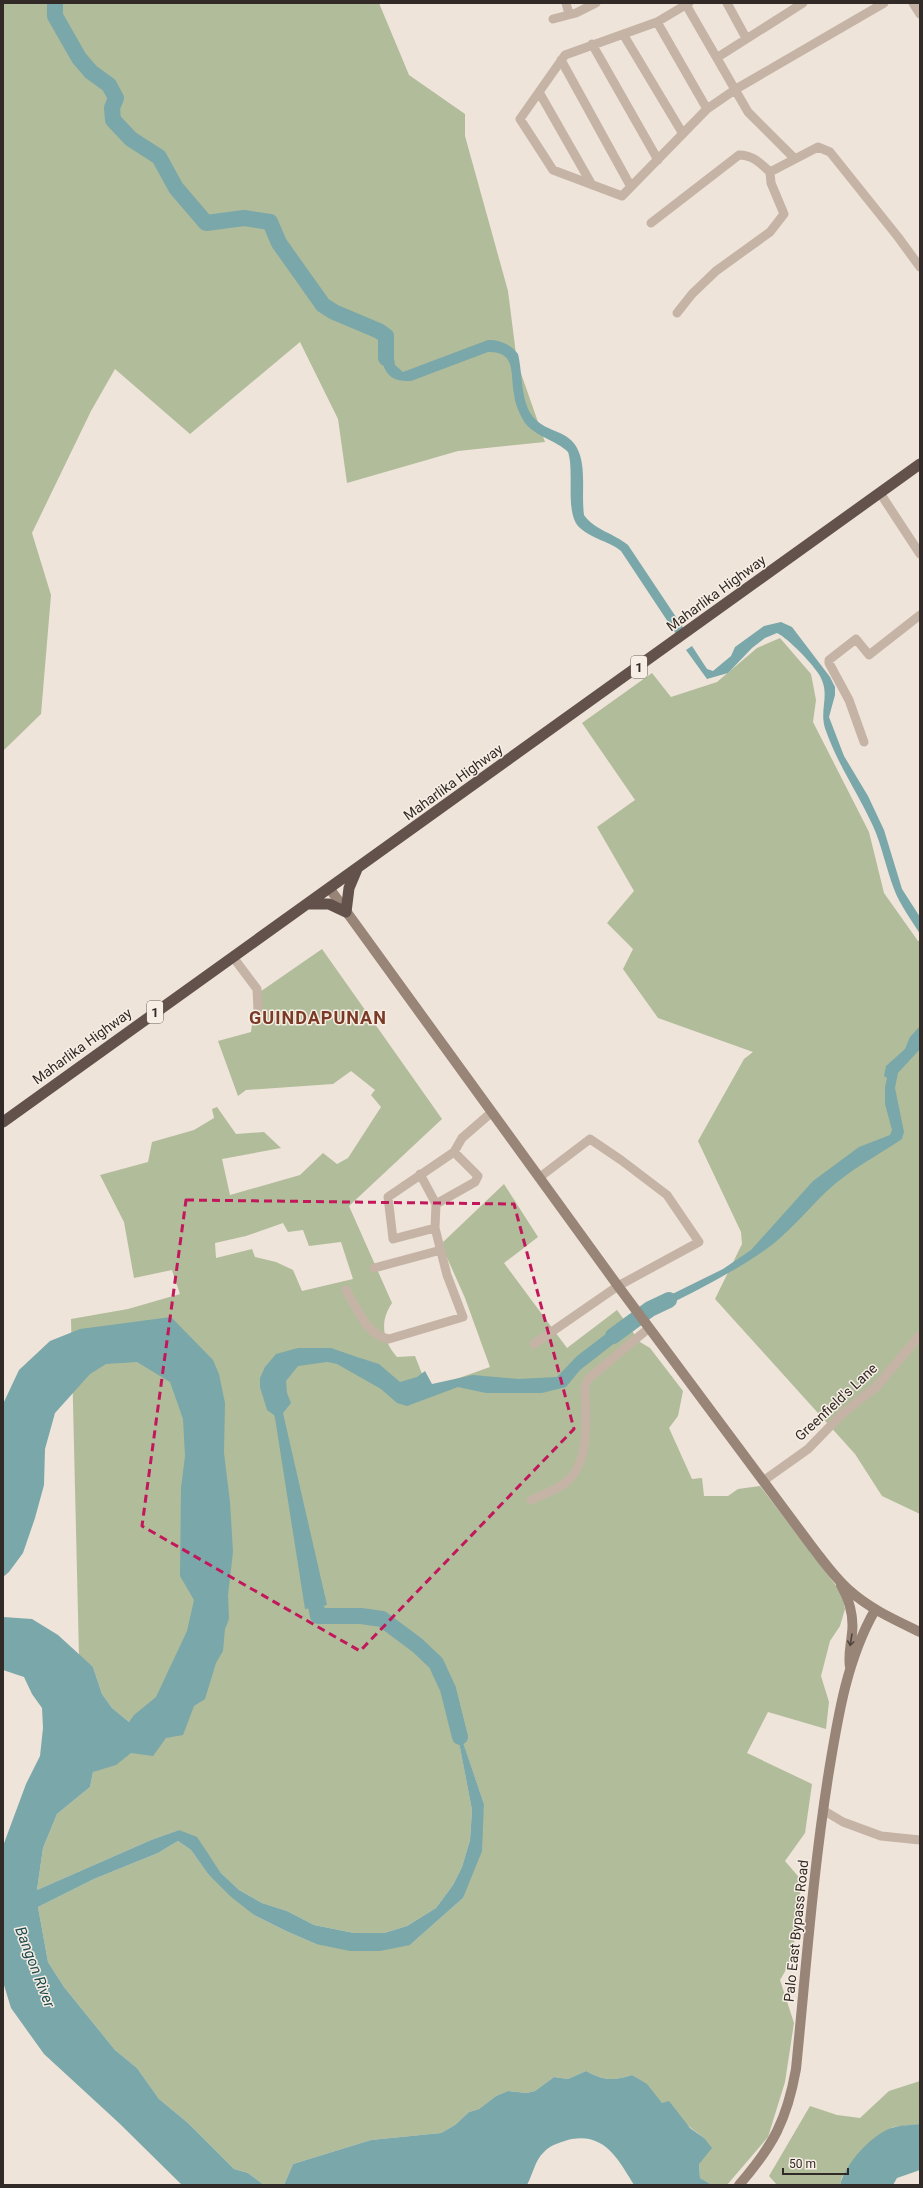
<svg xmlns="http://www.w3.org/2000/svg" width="923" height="2188" font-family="Roboto,sans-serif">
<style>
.green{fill:#b1bc9a;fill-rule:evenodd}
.water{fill:#7aa7a9}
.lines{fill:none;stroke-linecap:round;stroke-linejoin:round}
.river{stroke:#7aa7a9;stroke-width:16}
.minor{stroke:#c5b4a6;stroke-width:9}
.secondary{stroke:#998478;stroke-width:10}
.trunk{stroke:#62524b;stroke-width:11}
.oneway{stroke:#51453f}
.marked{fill:none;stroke:#c2185b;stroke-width:3;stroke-dasharray:8 5;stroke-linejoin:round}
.labels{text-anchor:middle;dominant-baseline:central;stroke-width:3;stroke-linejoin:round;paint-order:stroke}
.shield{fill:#f7eee5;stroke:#6d655f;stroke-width:1}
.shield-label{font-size:13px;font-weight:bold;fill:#322a26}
.street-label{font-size:14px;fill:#322a26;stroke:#f7eee5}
.water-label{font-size:15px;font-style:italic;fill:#204d50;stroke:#f7eee5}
.district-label{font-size:18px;font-weight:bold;letter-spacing:1px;fill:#7a3a26;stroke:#f7eee5}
</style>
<rect width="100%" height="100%" fill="#efe4d9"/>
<!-- green -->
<path class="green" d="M3,3H379L409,75L465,114V136L508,291L517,362L545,442L458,451L347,483L338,419L300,342L190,434L115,369L91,411L32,533L51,595L41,714L3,751Z
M780,638L811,674L816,700L813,722L869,832L884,893L918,941H920V1514L882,1496L855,1454L715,1299L742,1244L741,1232L698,1141L744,1059L753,1052L658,1018L623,969L633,949L607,923L634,891L597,827L635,800L582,723L652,673L671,697L717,682L757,648Z
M322,949L442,1119L349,1206L392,1303C379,1322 383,1341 397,1357L415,1356L428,1389L490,1367L465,1298L441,1244L504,1184L538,1237L504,1263L567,1348L617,1310L640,1342L650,1348L683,1391L678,1416L669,1428L692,1479L702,1478L704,1496H728L738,1489L760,1486L841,1592L845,1609L840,1626L830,1641L821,1676L829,1702L826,1729L768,1712L747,1753L812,1784L805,1833L785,1861L803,1882L795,1914L794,1956L780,1980L794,2023L785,2082L768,2137L727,2185H712L700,2178L699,2164L704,2138C689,2127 675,2115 661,2102C649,2091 648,2085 632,2075C612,2081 605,2081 586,2071L568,2079L554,2077L535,2091L527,2093L508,2091L496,2096L479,2109L469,2112L455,2125L441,2133L371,2140L293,2164L284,2185H264L248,2173L234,2169L188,2123L159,2099L137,2068L115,2050L64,1987L48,1962L38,1907L94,1879L158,1853L178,1841L191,1850L208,1874L254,1915L286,1931L316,1944L410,1945L463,1898L482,1826L484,1804L455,1720L472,1810L470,1840L462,1867L453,1885L436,1908L407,1926L384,1933H354L314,1925L287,1911L262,1903L239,1890L221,1873L210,1857L179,1830L151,1840L37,1890L43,1848L57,1814L90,1787L93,1772L129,1722L112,1708L102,1694L93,1667L79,1656L71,1319L128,1309L180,1294L172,1270L134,1278L124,1222L100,1175L148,1162L152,1142L194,1130L214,1118L212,1109L217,1107L236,1134L264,1132L281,1148L222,1159L230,1195L300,1175L323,1153L337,1164L348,1158L381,1107L371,1095L375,1090L351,1071L333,1084L246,1090L238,1096L218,1041L251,1032L254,1010V996ZM283,1223L288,1232L303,1230L309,1246L341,1242L353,1279L302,1291L293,1270L276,1262L255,1257L252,1249L216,1258L215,1243L246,1236Z
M920,2081V2124L893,2127L842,2177L840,2185H777L769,2176L810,2106L837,2115L860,2118L889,2091Z"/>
<!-- water -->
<path class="water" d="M386,336L389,337L392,345L395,365L403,372L488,340C500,340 510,344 518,354C523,374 520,404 535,419C547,432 569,431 577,448C587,467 581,493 584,515C593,529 615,534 628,545L684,629L676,634L621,551C609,541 592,539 580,528C564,514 575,472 568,452C556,440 536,437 525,423C520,415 515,404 514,394C510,375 517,351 488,352L411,381C406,381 400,381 395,379C380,373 378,347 386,336Z
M781,622L792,627L830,677L835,687V695L829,717L844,756L868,796L884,830L902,889L920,917V934C911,919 900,905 894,889C886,868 882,846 873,826C858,793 838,765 826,731C818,710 831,696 820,676C814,665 788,638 777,633L765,638L752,648L728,673L707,679L686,650L692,646L707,669L713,671L731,656L735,647L764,626Z
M920,1026V1049L898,1073L895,1088L904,1132L902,1139C877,1156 849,1170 827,1191C806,1211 788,1234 765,1250C730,1274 691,1294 653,1312L648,1306L723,1269L751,1250L813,1181L859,1147L890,1135L892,1130L885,1104V1087L887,1078L884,1076L886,1066L905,1049L910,1037Z
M171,1317L213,1360L219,1374L225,1403L224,1453L230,1502L233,1552L228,1595L229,1619L225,1629L223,1651L216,1663L205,1699L194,1706L183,1735L166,1738L153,1756L131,1753L116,1765L93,1772L90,1787L57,1814L43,1848L37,1890L151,1840L179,1830L197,1837L221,1873L239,1890L262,1903L287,1911L314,1925L354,1933H384L407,1926L436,1908L453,1885L462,1867L470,1840L472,1810L454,1716L484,1804L482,1851L463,1898L410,1945L380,1951H350L316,1944L286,1931L254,1915L230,1896L208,1874L191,1850L178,1841L158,1853L94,1879L38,1907L48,1962L64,1987L115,2050L137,2068L159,2099L188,2123L234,2169L248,2173L264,2185H182L119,2123L44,2054L11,2008L3,1982V1846L26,1784L40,1756L43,1728L42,1708L32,1694L24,1677L3,1670V1617L32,1619L58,1635L93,1667L102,1694L112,1708L129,1722L134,1715L156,1697L187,1631L194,1600L180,1576L181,1488L185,1456L183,1419L170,1382L137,1362L106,1364L90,1374L55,1413L45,1449L44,1485L35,1518L23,1553L9,1572L3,1577V1404L19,1370L50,1341L80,1329Z
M627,1318L634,1328L580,1370L566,1387L542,1393H486L458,1387L407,1406L397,1403L381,1389L337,1364L327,1362L298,1366L286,1381L287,1393L291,1403L283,1413L327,1605L305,1609L275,1418L274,1415L267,1410L260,1387V1378L265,1367L276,1354L298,1348H331L357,1357L379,1364L400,1382L417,1377L425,1371L432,1384L473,1375L518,1379L557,1377L577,1356Z
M586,2071C605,2081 612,2081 632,2075L647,2084L662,2103L669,2101L690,2128L704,2138L712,2148L699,2164L700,2178L712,2185H634C619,2160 605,2133 572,2139C563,2141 550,2145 544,2152C535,2160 533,2174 527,2185H284L293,2164L371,2140L441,2133L455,2125L469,2112L479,2109L496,2096L508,2091L527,2093L535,2091L554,2077L568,2079Z
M920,2124V2170L897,2178L893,2185H840C845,2164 873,2132 895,2127C903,2125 912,2125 920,2124Z"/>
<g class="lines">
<!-- river -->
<path class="river" d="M55,3V16L79,58L91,72L109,85L116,98L112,108L113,120L131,139L159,157L176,188L206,223L244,218L270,222L279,243L323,305L334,312L379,331L386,336V358
M613,1336L650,1309L669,1300
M312,1586L318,1616H361L382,1619L417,1645L436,1663L448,1689L460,1737"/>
<!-- minor -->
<path class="minor" d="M566,3L569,14
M685,3L748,112L795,159
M689,3L657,22L565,55L520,119L553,170L622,196L707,109L736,89L884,3
M727,3L746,38
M913,3L920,14
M553,19L576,13L596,3
M657,22L707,109
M623,34L683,134
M592,44L658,160
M718,57L803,3
M561,60L631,187
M539,92L592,185
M770,172L818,147L830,152L898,237L920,267
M651,223L739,155C753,155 760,163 770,172L771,183L784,214L770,232L716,271L692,294L677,313
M880,493L920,554
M864,742L849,700L829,663V660L856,639L869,655L920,615
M233,957L257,989L258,1010
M420,1174L436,1204L435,1228L393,1239L388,1197L454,1152L462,1138L492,1112
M436,1204L475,1182L478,1176L454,1152
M374,1268L441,1250
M346,1290C357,1308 367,1336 389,1339L463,1317L447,1275L435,1228
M534,1344L618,1286L699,1242L667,1195L621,1160L590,1139L540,1177
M763,1481L808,1449L843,1413L877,1386L920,1335
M531,1500C542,1495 556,1490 565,1483C592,1462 585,1417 585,1386L589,1378L649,1328
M823,1810L843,1822L881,1836L920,1840"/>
<!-- secondary -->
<path class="secondary" d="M330,889L618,1286L813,1548C824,1562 835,1578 849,1590C870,1609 895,1620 920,1632
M841,1585C849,1599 854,1617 852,1633C851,1645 848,1655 850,1667
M739,2185C773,2146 787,2120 796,2069C806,1969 813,1870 829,1771C838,1716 847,1659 875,1610"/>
<!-- trunk -->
<path class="trunk" d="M309,904H329L346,912L349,888L357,869
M3,1122L920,464"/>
</g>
<!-- one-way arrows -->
<defs><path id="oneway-shaft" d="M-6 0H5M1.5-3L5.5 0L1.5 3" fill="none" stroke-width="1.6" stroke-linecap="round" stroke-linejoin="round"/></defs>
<use class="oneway" href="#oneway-shaft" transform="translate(851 1640) rotate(99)"/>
<!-- marked area -->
<path class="marked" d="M186,1200L514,1204L574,1429L360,1651L142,1526Z"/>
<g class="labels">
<!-- shield labels -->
<g class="shield">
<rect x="631" y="656" width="16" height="22" rx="3"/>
<rect x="147" y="1001" width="16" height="22" rx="3"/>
</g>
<g class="shield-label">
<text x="639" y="667">1</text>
<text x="155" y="1012">1</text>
</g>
<!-- street labels -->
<g class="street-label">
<text transform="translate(716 593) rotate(-36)">Maharlika Highway</text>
<text transform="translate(453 782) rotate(-36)">Maharlika Highway</text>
<text transform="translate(82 1046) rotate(-36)">Maharlika Highway</text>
<text transform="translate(836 1402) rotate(-43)">Greenfield's Lane</text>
<text transform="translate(796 1931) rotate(-84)">Palo East Bypass Road</text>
</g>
<!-- water labels -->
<g class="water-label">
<text transform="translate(35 1967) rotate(69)">Bangon River</text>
</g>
<!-- district labels -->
<g class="district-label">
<text x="318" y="1017">GUINDAPUNAN</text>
</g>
</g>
<!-- border -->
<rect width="923" height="2188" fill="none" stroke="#322a26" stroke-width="8"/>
<!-- scale -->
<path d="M783 2168v6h65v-6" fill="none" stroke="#322a26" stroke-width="2"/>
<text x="789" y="2168" font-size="12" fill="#322a26" stroke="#f7eee5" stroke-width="3" paint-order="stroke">50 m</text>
</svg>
